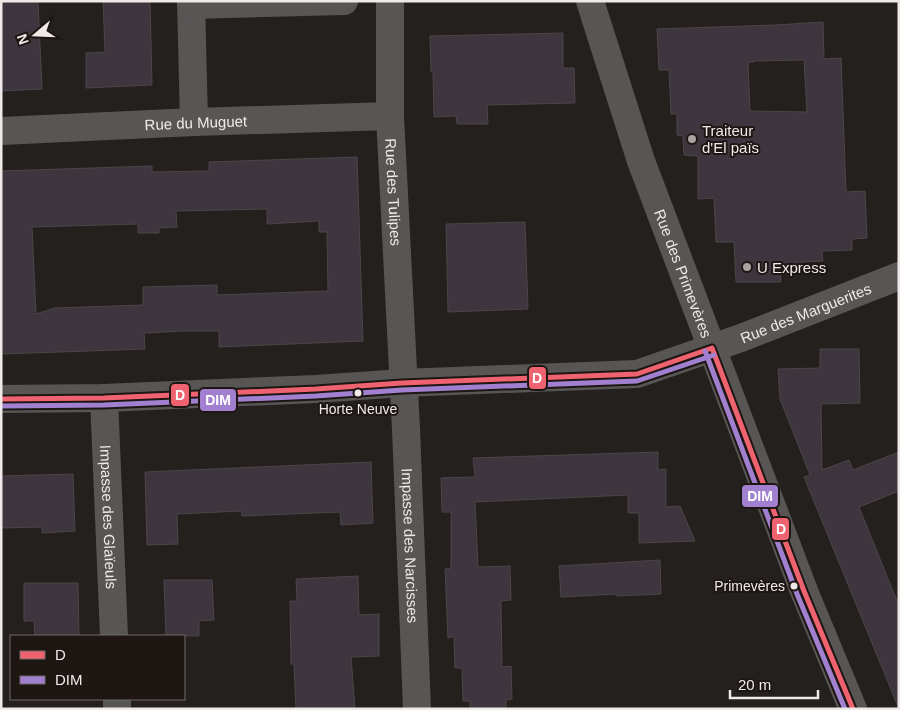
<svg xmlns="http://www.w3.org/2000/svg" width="900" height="710" font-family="Helvetica,sans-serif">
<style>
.building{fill:#3e353e;stroke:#4a4748;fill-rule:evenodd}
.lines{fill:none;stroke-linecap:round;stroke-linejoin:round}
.minor{stroke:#585655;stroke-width:28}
.bus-1-casing{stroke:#1d1613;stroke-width:9}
.bus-2-casing{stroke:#1d1613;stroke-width:9}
.bus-1{stroke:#ef6370;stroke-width:5}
.bus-2{stroke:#a180d0;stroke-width:5}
.poi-dot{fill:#a8a3a1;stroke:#1d1613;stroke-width:2}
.bus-dot{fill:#efeae8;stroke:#1d1613;stroke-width:2}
.labels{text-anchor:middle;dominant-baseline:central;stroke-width:4;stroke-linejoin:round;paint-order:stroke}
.bus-label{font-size:14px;fill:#efeae8;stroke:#1d1613}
.street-label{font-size:15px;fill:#efeae8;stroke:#1d1613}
.poi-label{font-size:15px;fill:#efeae8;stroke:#1d1613;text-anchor:start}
.line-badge{stroke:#1d1613;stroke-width:2}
.badge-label{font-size:14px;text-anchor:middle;font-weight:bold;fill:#fff}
</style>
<rect width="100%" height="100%" fill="#24201e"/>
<!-- building -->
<path class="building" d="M1,1H38L42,89L1,91Z
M103,1H150L152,85L86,88V53L105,52Z
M823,22L824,59L841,58L846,192L865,191L867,238L852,239V250L822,251L823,261L801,262V270H780L781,282H736L734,242H716L714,198L698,199V156L684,155L683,136L677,135V114H671L669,70H659L657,29L775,25ZM804,60L807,112L750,111L748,62H754V61Z
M563,33V68H574L575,103L487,105L488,124H457L456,116L434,117L433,72H431L430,36Z
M357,157L363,341L219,347V331H182L144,333L145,349L1,354V171L152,166V172L209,171V162ZM267,209V224L319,221V232H327L328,291L217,295V285L143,287V305L55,308L36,314L32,227L138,224V233H159V228L177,227L176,211Z
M525,222L528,309L448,312L446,224Z
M820,349H859L860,403L821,404L822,470L849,460L853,470L899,452V491L859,507L899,606V709L804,477L810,475L780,399L778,369L820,368Z
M658,452V470L666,469V507L680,506L695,541L639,543V513H628V495L475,502L478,567L510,566L511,600L501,601L502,667L511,666L512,699L506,700V709H470V701H463L462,668H455L454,636L448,638L445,569L451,568V512H442L441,478L475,477L473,458Z
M371,462L373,523L341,525L340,512L242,516L241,511L177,514L178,544L147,545L145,472Z
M73,474L75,531L42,533V527L1,528V476Z
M660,560L661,594L617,596V594L561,597L559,566Z
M358,576L359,615L379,614V656L351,657L355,709H296L294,664H291L290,601H297L296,579Z
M164,580H212L214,620L199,621V636H166Z
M24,583H78L79,636H35L34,621H24Z"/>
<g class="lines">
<!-- minor -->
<g class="minor">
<path d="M191,1L194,122"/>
<path id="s1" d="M390,1V116L406,429L417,709"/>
<path id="s2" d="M590,1L641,161L804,591L853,709"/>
<path d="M191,5L344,1"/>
<path id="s3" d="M1,131L194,122L390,116"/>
<path id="s4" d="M104,398L114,636"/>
<path id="s5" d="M1,399L104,398L316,389L402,383L637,374L741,338L899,276"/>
<path d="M117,699V706"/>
</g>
<!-- bus-1 casing -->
<g class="bus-1-casing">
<path id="bus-1" d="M712,348L804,591L853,709
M1,399L104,398L316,389L402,383L637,374L712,348"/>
</g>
<!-- bus-2 casing -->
<g class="bus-2-casing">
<path id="bus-2" d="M705,351L797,594L845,709
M1,406L104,405L316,396L402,390L637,381L714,355"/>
</g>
<!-- bus-1 -->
<use href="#bus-1" class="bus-1"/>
<!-- bus-2 -->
<use href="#bus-2" class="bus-2"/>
</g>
<!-- markers -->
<g class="poi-dot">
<circle cx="692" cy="139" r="5"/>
<circle cx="747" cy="267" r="5"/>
</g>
<g class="bus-dot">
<circle cx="358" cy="393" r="4.5"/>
<circle cx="794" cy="586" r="4.5"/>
</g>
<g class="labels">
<!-- bus labels -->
<g class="bus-label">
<text x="358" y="409">Horte Neuve</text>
<text x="785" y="586" text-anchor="end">Primevères</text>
</g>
<!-- street labels -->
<g class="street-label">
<text stroke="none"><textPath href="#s3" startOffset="195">Rue du Muguet</textPath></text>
<text stroke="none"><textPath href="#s1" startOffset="191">Rue des Tulipes</textPath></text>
<text stroke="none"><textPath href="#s2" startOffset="288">Rue des Primevères</textPath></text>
<text stroke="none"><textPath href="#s5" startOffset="816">Rue des Marguerites</textPath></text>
<text stroke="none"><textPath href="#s4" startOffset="119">Impasse des Glaïeuls</textPath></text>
<text stroke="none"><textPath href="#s1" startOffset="545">Impasse des Narcisses</textPath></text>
</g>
<!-- poi labels -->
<g class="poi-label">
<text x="702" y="130">Traiteur<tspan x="702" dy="17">d'El païs</tspan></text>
<text x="757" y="267">U Express</text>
</g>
</g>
<g class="line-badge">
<rect x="528" y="366" width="19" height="24" rx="5" fill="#ef6370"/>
<rect x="170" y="383" width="20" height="24" rx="5" fill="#ef6370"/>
<rect x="199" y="388" width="38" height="24" rx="5" fill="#a180d0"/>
<rect x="741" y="484" width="38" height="24" rx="5" fill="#a180d0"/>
<rect x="771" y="517" width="19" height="24" rx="5" fill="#ef6370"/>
</g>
<g class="badge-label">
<text x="537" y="383">D</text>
<text x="180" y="400">D</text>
<text x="218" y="405">DIM</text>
<text x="760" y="501">DIM</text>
<text x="781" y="534">D</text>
</g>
<!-- border -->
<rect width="900" height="710" fill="none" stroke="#efeae8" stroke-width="5"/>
<!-- legend -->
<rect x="10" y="635" width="175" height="65" fill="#1d1613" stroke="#716b68"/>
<rect x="20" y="651" width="25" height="8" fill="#ef6370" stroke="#716b68"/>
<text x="55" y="660" font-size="15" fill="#efeae8">D</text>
<rect x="20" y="676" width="25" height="8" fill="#a180d0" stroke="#716b68"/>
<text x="55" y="685" font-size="15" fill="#efeae8">DIM</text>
<!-- north arrow -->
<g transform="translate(35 35) rotate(251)" stroke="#1d1613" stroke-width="4" paint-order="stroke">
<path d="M0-4L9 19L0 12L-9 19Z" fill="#efeae8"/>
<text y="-8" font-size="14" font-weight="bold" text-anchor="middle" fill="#efeae8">N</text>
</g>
<!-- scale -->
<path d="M730 690v8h88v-8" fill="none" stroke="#efeae8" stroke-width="2.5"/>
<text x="738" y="690" font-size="15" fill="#efeae8" stroke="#1d1613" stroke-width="4" paint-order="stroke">20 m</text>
</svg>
